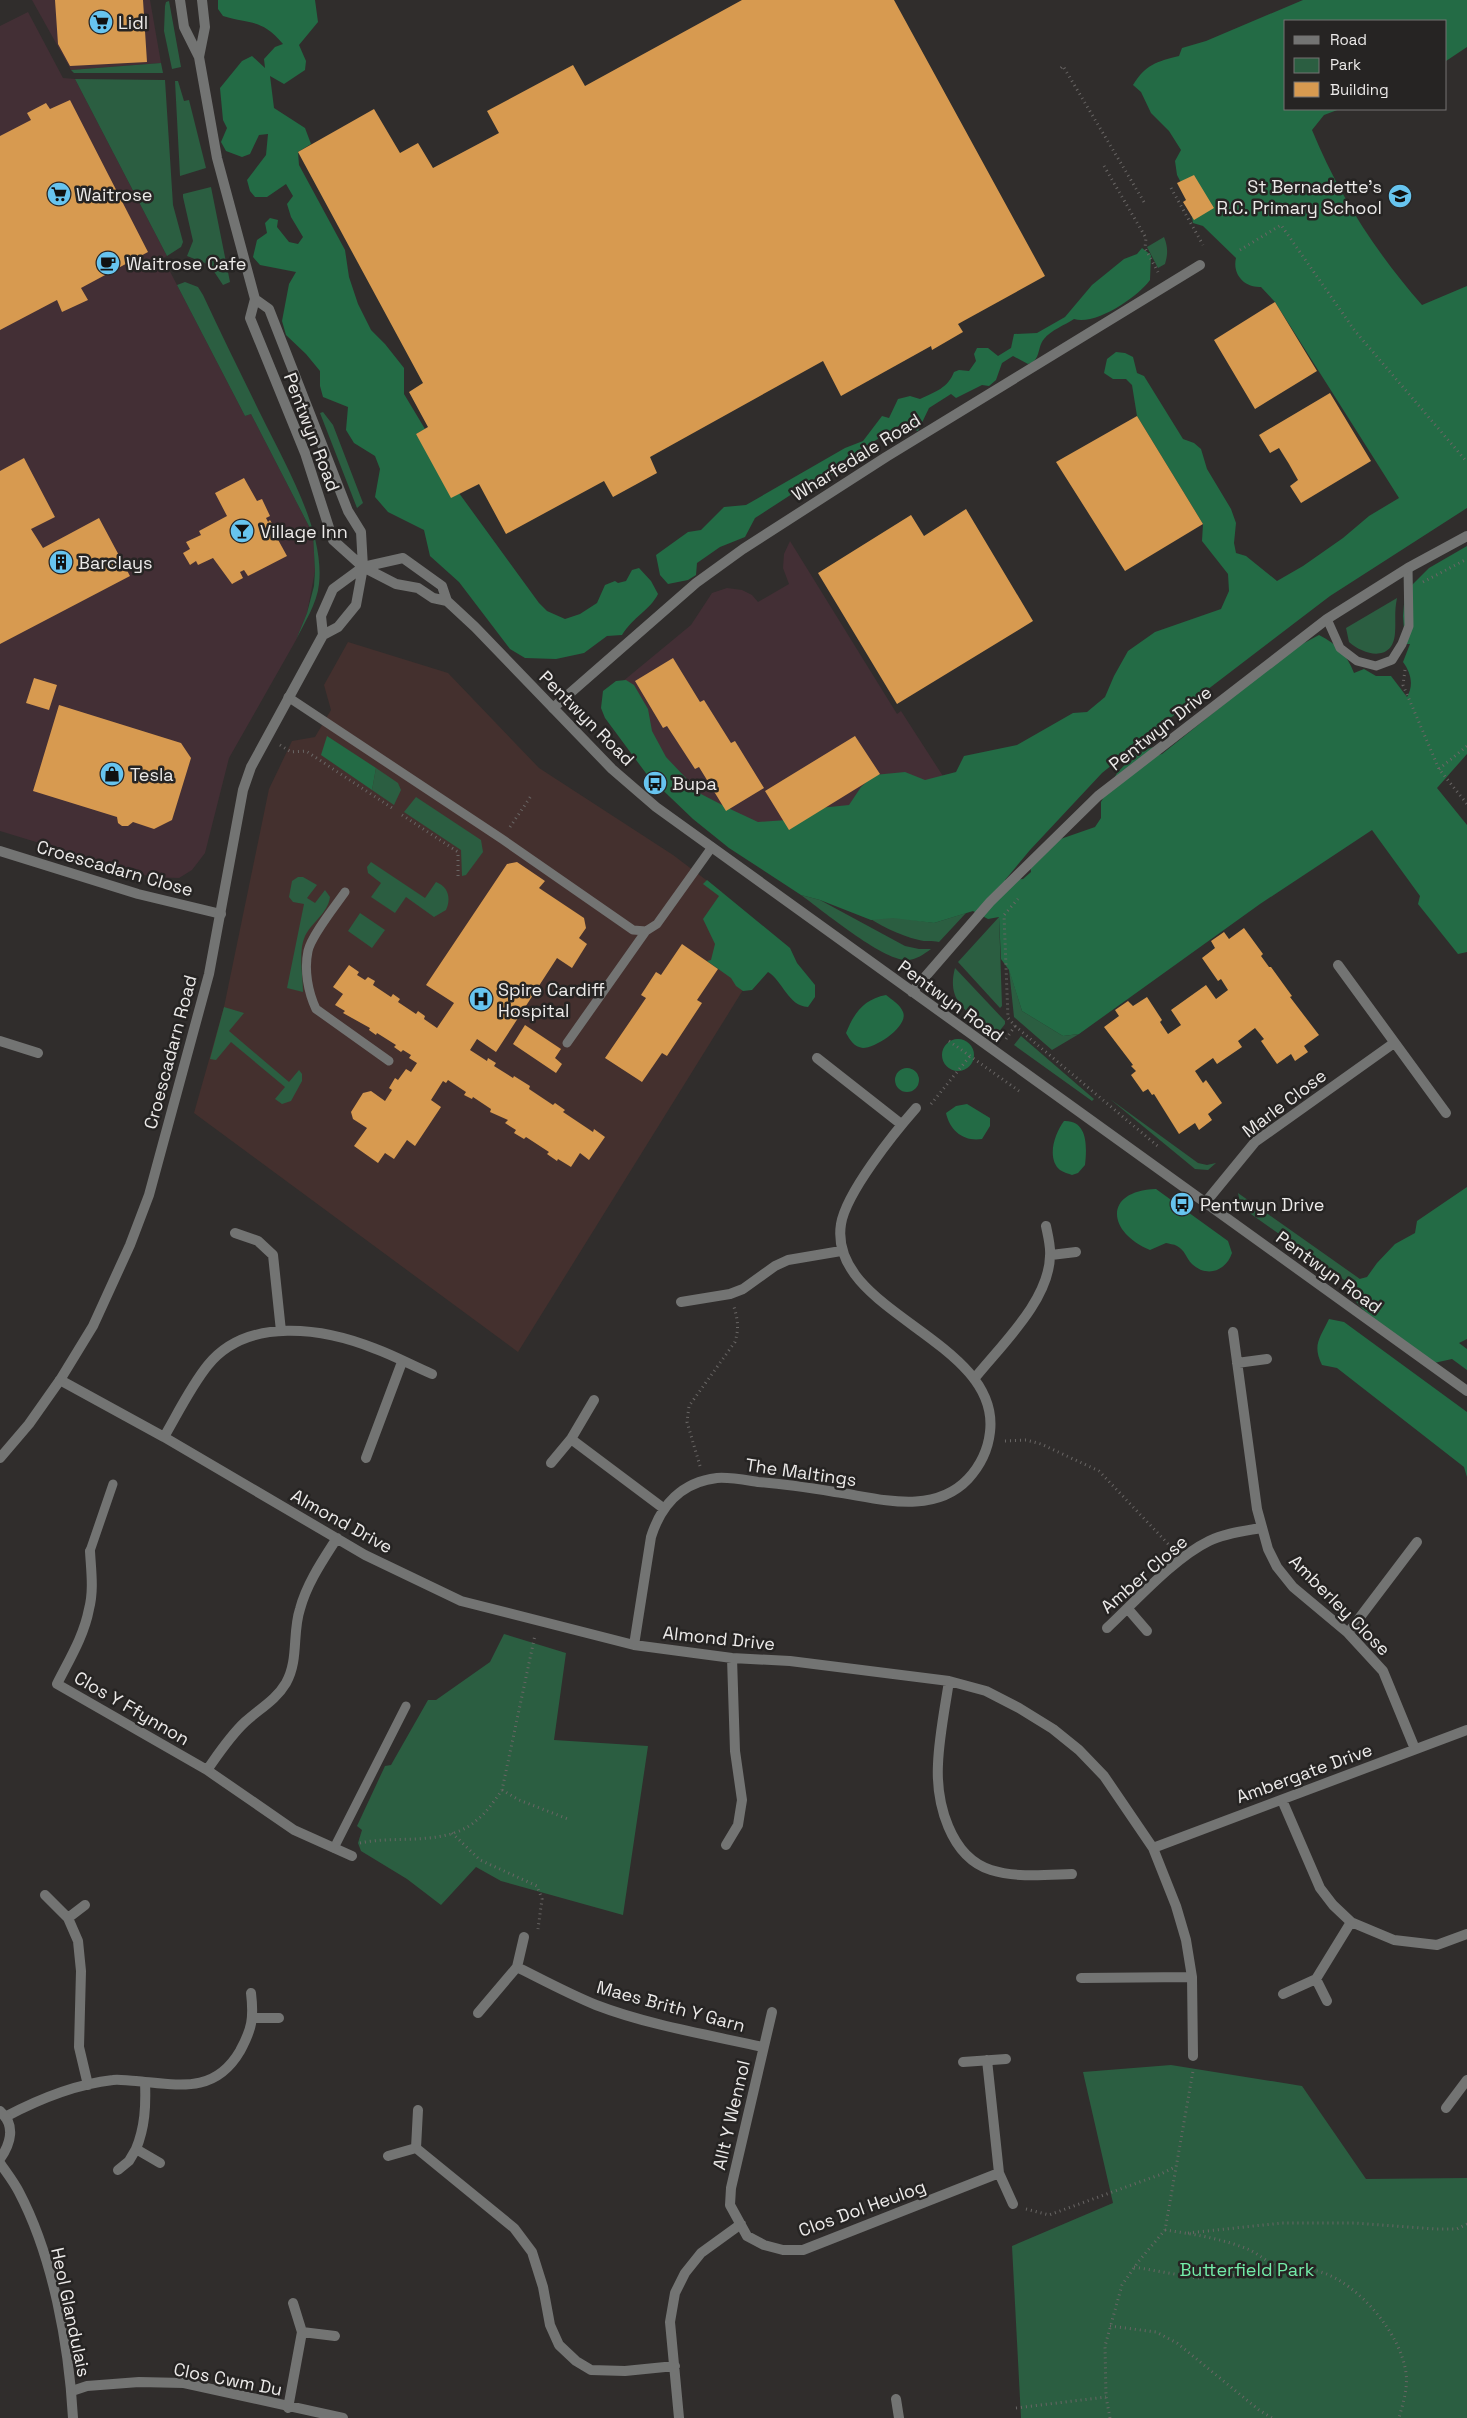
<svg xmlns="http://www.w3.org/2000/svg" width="1467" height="2418" font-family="'Space Grotesk',sans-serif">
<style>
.commercial{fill:#432f35}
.medical{fill:#44302e}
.green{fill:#2b5e41}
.forest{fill:#236b45}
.building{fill:#d79a50}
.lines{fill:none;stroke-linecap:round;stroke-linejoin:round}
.path{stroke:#696665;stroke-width:3;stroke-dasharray:1 4;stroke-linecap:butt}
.service{stroke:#737473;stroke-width:9}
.minor{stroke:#737473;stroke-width:10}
.tertiary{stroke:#737473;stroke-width:10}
.labels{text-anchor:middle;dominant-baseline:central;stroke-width:5;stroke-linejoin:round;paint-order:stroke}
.poi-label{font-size:18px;fill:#eceae9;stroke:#262423;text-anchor:start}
.street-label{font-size:18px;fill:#eceae9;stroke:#262423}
.park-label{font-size:18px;fill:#73eda9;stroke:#262423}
</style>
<rect width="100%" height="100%" fill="#302d2c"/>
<!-- commercial -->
<path class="commercial" d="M32,0H150L161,63L71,70Z
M28,12L63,78L75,79L167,256L163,258L245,416L251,414L313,534L315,571L307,613L296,640L229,758L205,853L192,870L179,878L151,877L0,831V26Z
M790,541L897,714L901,711L959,801L767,854L618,723L622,682L691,625L712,593L727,588L742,590L752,595L758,602L789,584L783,568L784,554Z"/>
<!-- medical -->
<path class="medical" d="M348,642L448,673L539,768L673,855L722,892L756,969L518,1352L194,1113L224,1007L269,789L292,741L315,737L331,710L324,685Z"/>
<!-- green -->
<path class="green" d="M169,1L181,67L172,69L164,31L165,6L166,2Z
M161,63L163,73H74L71,70Z
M75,79L165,80L173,205L183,242L181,247L167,256Z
M175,81H178L184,101L189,100L206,168L180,176Z
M211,187L230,282L223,285L213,270L205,263L187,256L193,241L183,197V194Z
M1164,237C1168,247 1168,254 1165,264L1158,268L1147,247Z
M185,282L198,287L203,295C222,336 242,376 262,417C285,464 325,531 319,584C317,604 304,623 296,640L307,613L314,586L315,571L313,534L251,414L245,416L177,285Z
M323,412L333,425L363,503L357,508L320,413Z
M1397,598C1394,613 1396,619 1395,633C1393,662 1365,656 1349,642L1346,628Z
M376,768L398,783L401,790L394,805L372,790Z
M416,797L481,840L483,852L466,875L462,876L461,850L404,812Z
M371,862L425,898L436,882C449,887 451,899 446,910L434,917L406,897L395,913L371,897L381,883L368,873L367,867Z
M298,877H303L317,885L307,898L315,903L325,890L330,897C328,913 312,922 305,936C298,951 303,976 303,992L287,988L304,904L293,902L289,897L292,881Z
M801,895L820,900L905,946L919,949H931C924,954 916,960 907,960C883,961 822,910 801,895Z
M861,912L934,923L966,913L939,942C932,940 925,942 919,940C898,935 878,925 861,912Z
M360,913L385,930L372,948L348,931Z
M999,917L1002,1006L1000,1008L958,962Z
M955,968L1005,1021V1024L998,1033C972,1015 945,1005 955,968Z
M1009,969L1022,1011L1063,1036L1079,1034L1052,1050L1014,1017Z
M224,1007L244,1013L229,1031L289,1082L299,1070L302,1074V1081L291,1101L282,1104L275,1099L285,1087L231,1042L216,1060L210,1059Z
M1021,1036L1094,1099L1092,1101L1014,1045Z
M1110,1099L1198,1163L1207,1165L1216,1163L1208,1170L1195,1169Z
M1238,1193L1360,1279L1350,1284L1241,1207Z
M504,1634L566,1653L554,1740L648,1746L623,1915L501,1881L476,1867L441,1905L407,1879L361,1851L358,1843L362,1830L357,1826L385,1766L391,1765L428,1700H436L490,1662Z
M1171,2065L1302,2086L1366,2179L1467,2178V2418H1021L1012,2246L1113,2203L1083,2072Z"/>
<!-- forest -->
<path class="forest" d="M218,0H315L318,22L299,45L306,61L305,70L284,84L270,76L274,108L305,128L311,144L298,152L299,165L345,250L349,277L358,304L371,330L385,344L404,368V394L425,429L416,434L539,603L547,611L565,619L580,614L597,603L605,585L615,581L618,583L626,581L632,570L639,568L651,581L658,594C650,610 633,617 622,635L607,636L584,653L556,659L525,658L510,649L459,582L430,556L424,530L388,512L375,497L380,469L375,456L354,443L346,430L348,407L323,397L320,386V371L306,354L286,335L282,321L289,284L296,272L260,265L253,257L257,240L267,233L265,223L270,218L278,220L277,227L289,242L298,244L303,237L291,217L287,204L293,196L286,184L267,197H255L250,191L247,180L266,155L268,134L259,135L250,154L242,157L226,151L221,142L227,128L223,120L220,88L242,61L252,56L265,68L264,59L275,47L283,44C261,18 252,25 223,16L218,9Z
M1303,0H1467V47L1446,61V21H1286V109H1340L1324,115L1312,130C1338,194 1377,254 1422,305L1467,286V508L1330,596L1169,719L1102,773L1030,850L1005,880L1023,879L1031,872L1030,862L1052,842L1095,827L1101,818V802L1117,773L1137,752L1154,747V756L1162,754L1293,649L1319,635C1337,644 1347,655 1354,673L1364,669L1376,676H1391L1407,697C1414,685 1411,673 1403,662L1410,644H1405L1403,616L1405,592L1429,568L1467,546V754L1437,788L1467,825V952L1458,954L1418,904L1420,896L1372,830L1260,904L1079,1034L1063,1036L1022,1011L1009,970L1001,959L999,917L988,919L973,911L934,923L893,918L871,920L820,900L801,895L729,848L693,819L648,776L605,718L601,708L603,691L616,681L626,680L634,685L648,709L652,731L666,757L701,794L728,808L758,822L787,820L810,809L849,805L861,787L874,775L905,772L925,780L956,772L964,756L1017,745L1073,713L1087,712L1105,697L1114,676L1128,651L1155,632L1221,609L1229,591L1228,574L1202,541L1203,524L1137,416L1132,385L1126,379H1113L1104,373L1107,359L1116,352L1125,353L1133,357L1137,373L1144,376L1183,439L1194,443L1201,449L1207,469L1231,509L1236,523L1234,543L1236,553L1246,556L1277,581L1303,566L1343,538L1369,516L1399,498L1275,302L1261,287C1245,288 1232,275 1236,258L1203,226L1193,223L1192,217L1196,211L1177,175L1175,161L1181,150L1169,131L1151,113L1141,92L1133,85C1146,64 1156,62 1179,56L1182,48L1206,41Z
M1142,248L1151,255L1150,280C1138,297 1095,326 1074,319C1065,325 1051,330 1044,339C1037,347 1041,361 1028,364L1013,356L1002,363L996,380L989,386L982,385L956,398L951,394L929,408L918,431L902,424L842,461L840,473L832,475L826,472L755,518L745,537L720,547L697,563L696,575L688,580L668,584L660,575L656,555L688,532L701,530L724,507L746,505L845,448L863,441L882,416L889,418L898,399L910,396L920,399C935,392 948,388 954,372L959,370L969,371L976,361L974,354L977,348H988L998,356L1011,348L1014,334L1037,333L1065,317L1092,285L1124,259L1137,254Z
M327,736L376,768L372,790L321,755Z
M707,880L790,948L797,963L815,985V997L808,1007C788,1006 783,981 768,972L752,990L743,991L736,986L731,978L707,961L711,960L715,944L703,919L719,896L703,884Z
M886,995C892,1000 900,1004 903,1012C909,1026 876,1048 863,1048C854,1047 850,1040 846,1033C854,1013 864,999 886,995Z
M942 1055a16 16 0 1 1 32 0a16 16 0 1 1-32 0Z
M895 1080a12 12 0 1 1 24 0a12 12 0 1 1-24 0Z
M967,1104L990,1118V1126L982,1139C964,1142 950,1131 946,1113L956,1106Z
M1064,1121C1088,1120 1087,1147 1085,1165L1078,1173L1072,1175C1069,1174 1063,1172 1060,1170C1046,1158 1055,1133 1064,1121Z
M1467,1187V1339L1459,1343L1467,1349V1370L1452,1359L1434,1363C1409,1346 1361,1315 1347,1289L1352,1281L1367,1277L1377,1263L1395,1244L1415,1233L1417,1221Z
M1156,1189L1228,1241L1232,1253C1226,1271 1207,1278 1192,1264C1186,1258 1185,1250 1177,1246C1174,1244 1169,1244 1166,1243L1150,1250C1107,1232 1103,1191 1156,1189Z
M1329,1319L1344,1322L1467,1412V1477L1464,1467L1337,1368L1322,1365C1312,1345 1320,1338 1329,1319Z"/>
<!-- building -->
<path class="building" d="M55,0H143L147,62L70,66L58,44Z
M742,0H894L1045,276L958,324L963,332L932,350L931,346L841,396L823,361L650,457L657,473L613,497L604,481L506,534L479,484L451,498L416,434L428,427L409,392L423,383L298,152L374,109L400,153L418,143L433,168L499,133L487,111L573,65L585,86Z
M70,100L148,252L81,288L88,300L62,312L57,300L0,330V136L31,120L27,113L46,103L50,109Z
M1194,175L1214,208L1194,220L1183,202L1186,200L1177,183Z
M1275,302L1317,371L1255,409L1214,340Z
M1330,393L1371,461L1301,503L1290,486L1298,480L1289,464L1279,448L1270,453L1259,435Z
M1137,416L1203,524L1125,571L1056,462Z
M24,458L55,517L31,529L43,548L99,518L130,576L0,644V471Z
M244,478L257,501L262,499L270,516L266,518L268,522L270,520L278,534L276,536L287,556L248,576L244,570L240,572L243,578L232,584L213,558L198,565L196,561L190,565L183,553L190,549L186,542L201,535L199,531L227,516L215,493Z
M966,509L1033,621L897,704L818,573L911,515L924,536Z
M673,658L700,702L704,700L731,743L735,741L764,788L726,811L699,767L695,769L667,726L663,728L635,681Z
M34,678L57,685L49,710L26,703Z
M59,705L181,743L191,758L172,820L154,829L133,822L128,826H122L118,823L117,817L33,791Z
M855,736L880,774L789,830L765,791Z
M517,862L545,881L539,888L584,918L586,928L579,938L587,944L572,968L557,958L496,1052L477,1039L470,1050L487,1061L488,1058L496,1063L494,1066L513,1078L514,1076L530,1086L529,1089L553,1105L555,1103L565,1110L563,1112L593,1132L594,1129L605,1137L589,1160L580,1153L571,1167L558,1159L557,1161L547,1154L549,1152L526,1137L524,1139L514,1133L516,1130L505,1123L508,1120L490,1112L491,1109L473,1097L472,1099L464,1095L466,1092L448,1080L446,1083L443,1081L431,1100L441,1107L415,1146L407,1140L394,1159L385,1153L378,1163L354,1146L367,1128L353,1119L351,1112L363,1093L371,1091L385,1101L392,1090L389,1088L395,1078L398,1080L406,1069L411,1072L417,1063L409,1058L411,1055L403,1050L401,1052L394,1047L396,1045L377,1033L376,1035L369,1030L370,1028L343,1013L345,1011L335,1005L343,994L333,987L349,965L359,972L357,975L365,980L368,977L375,981L373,985L391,997L393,994L400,999L398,1002L416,1014L418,1011L425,1016L424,1019L437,1028L454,1003L426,985L507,864Z
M1244,928L1263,954L1261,956L1269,967H1271L1292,996L1290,997L1319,1035L1304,1046L1308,1052L1295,1061L1291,1054L1277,1064L1261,1041L1264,1039L1255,1028L1238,1041L1242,1047L1217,1064L1213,1058L1195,1071L1203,1083L1206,1080L1222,1103L1208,1114L1212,1120L1199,1130L1195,1123L1179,1134L1154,1094L1152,1095L1148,1089L1143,1092L1131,1075L1136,1071L1131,1066L1133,1065L1104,1027L1119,1016L1115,1010L1128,1001L1133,1006L1147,997L1162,1020L1160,1022L1168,1034L1181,1025L1171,1010L1206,985L1216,999L1228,990L1221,979L1218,981L1202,958L1215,948L1211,941L1224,932L1229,939Z
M682,944L718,969L697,1000L702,1003L667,1056L662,1053L642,1082L605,1058L646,998L641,995L656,972L661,975Z
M525,1025L561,1049L555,1058L562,1064L556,1073L513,1044Z"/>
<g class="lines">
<!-- path -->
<path class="path" d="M1061,68L1063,66L1144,202L1146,201
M1104,166L1146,238L1145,248L1158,272
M1171,188L1203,245
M1240,250L1281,225L1355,331L1467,462
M1423,582L1467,559
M1405,670L1403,685L1439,769L1467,804
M280,745L291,752L306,751L392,808
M1439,769L1467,746
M402,815L458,852V877
M510,827L531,796
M1015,1026L1160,1148
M1006,1039L1015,1026L1008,1018L1004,915L1018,899
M949,1041L1019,1091
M931,1104L970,1056
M1005,1441L1026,1440L1041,1444L1099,1471L1171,1547
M700,1466L687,1422L689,1406L735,1342C739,1329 738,1320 734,1307
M502,1790L519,1800L568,1819
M452,1833L480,1860L537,1886L542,1899L538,1929
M360,1843C397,1835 447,1847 477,1820C487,1812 495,1800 502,1790L535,1635
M1026,2209L1049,2215L1159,2175L1175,2167
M1165,2230C1193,2234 1224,2239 1250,2250C1262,2256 1274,2268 1287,2271C1298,2274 1310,2268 1321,2272C1359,2284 1401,2334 1406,2373C1408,2389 1403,2403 1399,2418
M1188,2233L1282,2223H1355L1435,2229H1457L1467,2224
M1134,2267L1197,2278L1286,2271
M1110,2326L1156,2332L1177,2343L1259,2410L1272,2418
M1016,2408L1106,2397
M1110,2418L1106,2397L1105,2346L1122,2285L1138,2262L1165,2230L1193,2071"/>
<!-- service -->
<path class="service" d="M1327,619L1340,648L1357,661L1376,666L1392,660L1402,644L1409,626L1408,568
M288,697L502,839L633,930L646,931L657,924L712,847
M345,892C336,905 311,936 308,951C304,970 308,992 316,1009L389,1061
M567,1043L646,931
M90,1551L113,1484
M334,1848L406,1706"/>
<!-- minor -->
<path class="minor" d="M553,708L696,583L743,549L886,457L1200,265
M0,851L138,894L221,914
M1338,965L1446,1113
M0,1041L38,1053
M817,1058L901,1124
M1205,1203L1255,1142L1394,1043
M235,1233L258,1241L273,1255L281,1331
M1051,1255L1076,1252
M681,1302L730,1294L743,1289L775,1266L788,1260L841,1251
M1233,1332L1257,1509L1268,1549L1277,1567L1293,1587L1348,1633L1383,1671L1415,1749
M1237,1363L1267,1359
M974,1379C1001,1345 1049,1301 1050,1256C1051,1247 1048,1236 1046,1226
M60,1380L164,1437L365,1555L461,1601L634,1645L732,1658L790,1661L949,1681L986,1691L1019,1708L1053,1729L1079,1750L1104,1776L1153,1848L1176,1906L1186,1940L1192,1977L1193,2056
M164,1437C178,1413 191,1386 208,1365C248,1316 324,1328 376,1349C395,1356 413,1366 432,1374
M571,1439L594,1400
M366,1458L402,1362
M551,1463L571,1439L663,1508
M90,1551C91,1570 94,1590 89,1609C84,1636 69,1660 57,1684L207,1770L294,1830L352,1856
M1128,1609L1147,1631
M1107,1628C1136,1601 1174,1558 1209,1541C1225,1533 1244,1531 1261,1528
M1348,1633L1417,1542
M634,1645L651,1537C661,1505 682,1482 717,1478C730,1477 745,1480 758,1482C784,1484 810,1488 835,1492C878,1498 933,1516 968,1479C980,1466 988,1450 990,1432C1001,1340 827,1312 841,1224C846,1193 894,1133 916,1108
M949,1681C945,1708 939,1737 938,1764C936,1803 950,1857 991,1870C1017,1878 1045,1875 1072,1874
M207,1770C219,1753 230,1736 245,1722C259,1709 276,1700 286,1683C299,1660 292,1633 300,1609C307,1583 323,1560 337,1538
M1282,1800L1320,1888L1333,1905L1351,1922L1394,1940L1437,1945L1467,1934
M726,1845L738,1825L742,1800L735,1751L732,1658
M1153,1848L1467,1730
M45,1895L68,1918L78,1941L81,1971L79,2047L88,2085
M68,1918L85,1905
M524,1937L517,1967C543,1980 569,1994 596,2005C648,2025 709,2035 763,2047
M1081,1978L1192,1977
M1316,1979L1327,2001
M1283,1994L1316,1979L1351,1922
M772,2012L731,2188L730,2205L747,2236L764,2245L783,2250H803L999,2173L987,2060
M478,2013L517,1967
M254,2018H279
M963,2062L1006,2059
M1446,2108L1467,2080
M418,2110L416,2148L514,2228L532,2252L543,2287L550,2325L559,2345L576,2361L591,2370L625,2371L675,2366
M5,2117C37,2100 77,2084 113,2080C120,2079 128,2081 136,2081C179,2085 215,2094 240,2051C252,2029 254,2018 251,1993
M136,2149C145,2127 146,2106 145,2082
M388,2156L416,2148
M118,2170L129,2161L136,2149L160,2163
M999,2173L1013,2204
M302,2332L335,2336
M72,2391L87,2386L139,2382L184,2383L343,2418
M896,2399L899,2418
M288,2408L302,2332L293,2303
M679,2418L670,2322L675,2293L685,2273L701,2253L741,2224"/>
<!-- tertiary -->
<path class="tertiary" d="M180,0L184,27L199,57L217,158L255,299L250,318L305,453L333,540L363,567L396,584L418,588L433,598L447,601
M199,57L205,27L202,0
M255,299L269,309L348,511L361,532L363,567L356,605L338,627L323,635
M912,992L990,902L1098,796L1327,619L1408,568L1467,536
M0,1458L29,1424L60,1380L93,1326L130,1245L149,1195L209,974L243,790L251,767L323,635L321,616L333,589L363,567L403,558L442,586L447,601L475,627L612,769L656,807L1467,1391
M0,2111C16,2125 11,2143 0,2159
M0,2163C6,2172 14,2182 19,2192C53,2257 69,2345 73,2418"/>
</g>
<!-- icons -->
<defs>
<g id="supermarket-disc" transform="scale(1.25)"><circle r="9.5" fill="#67c4ef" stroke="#262423"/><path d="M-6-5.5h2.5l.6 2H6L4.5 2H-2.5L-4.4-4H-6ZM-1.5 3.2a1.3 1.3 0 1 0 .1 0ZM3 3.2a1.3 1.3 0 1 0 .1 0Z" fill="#111"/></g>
<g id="school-disc" transform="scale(1.25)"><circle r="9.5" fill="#67c4ef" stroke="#262423"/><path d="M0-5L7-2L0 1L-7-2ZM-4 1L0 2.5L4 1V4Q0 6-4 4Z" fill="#111"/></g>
<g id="cafe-disc" transform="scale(1.25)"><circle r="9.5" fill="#67c4ef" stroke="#262423"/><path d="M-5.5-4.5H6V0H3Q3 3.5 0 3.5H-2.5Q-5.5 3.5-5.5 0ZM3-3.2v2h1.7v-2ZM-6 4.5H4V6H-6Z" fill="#111"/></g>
<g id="bar-disc" transform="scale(1.25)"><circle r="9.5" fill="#67c4ef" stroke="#262423"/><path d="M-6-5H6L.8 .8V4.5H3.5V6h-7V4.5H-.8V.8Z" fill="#111"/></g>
<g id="building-disc" transform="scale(1.25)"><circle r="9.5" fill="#67c4ef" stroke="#262423"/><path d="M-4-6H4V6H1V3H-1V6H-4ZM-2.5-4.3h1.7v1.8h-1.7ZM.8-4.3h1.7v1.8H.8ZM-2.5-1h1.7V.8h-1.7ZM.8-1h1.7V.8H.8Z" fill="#111"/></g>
<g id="shop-disc" transform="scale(1.25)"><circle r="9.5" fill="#67c4ef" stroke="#262423"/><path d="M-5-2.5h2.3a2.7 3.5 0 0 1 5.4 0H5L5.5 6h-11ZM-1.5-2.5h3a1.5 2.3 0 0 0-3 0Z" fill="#111"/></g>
<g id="bus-disc" transform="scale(1.25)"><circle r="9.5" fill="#67c4ef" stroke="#262423"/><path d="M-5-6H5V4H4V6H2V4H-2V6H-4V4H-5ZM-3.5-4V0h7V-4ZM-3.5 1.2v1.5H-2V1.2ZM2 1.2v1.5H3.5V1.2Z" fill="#111"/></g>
<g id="hospital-disc" transform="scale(1.25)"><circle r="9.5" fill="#67c4ef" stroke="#262423"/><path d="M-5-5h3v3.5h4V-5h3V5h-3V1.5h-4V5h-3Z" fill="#111"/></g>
</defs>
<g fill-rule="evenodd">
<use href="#supermarket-disc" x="101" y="22"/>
<use href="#supermarket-disc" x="59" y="194"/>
<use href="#school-disc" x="1400" y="196"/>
<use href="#cafe-disc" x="108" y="263"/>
<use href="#bar-disc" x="242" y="531"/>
<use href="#building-disc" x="61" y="562"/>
<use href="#shop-disc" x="112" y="774"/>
<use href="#bus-disc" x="655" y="783"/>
<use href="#hospital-disc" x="481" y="999"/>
<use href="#bus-disc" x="1182" y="1204"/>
</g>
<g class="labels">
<!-- poi labels -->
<g class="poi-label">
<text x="118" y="22">Lidl</text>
<text x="1382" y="186" text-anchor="end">St Bernadette's<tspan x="1382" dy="21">R.C. Primary School</tspan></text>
<text x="76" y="194">Waitrose</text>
<text x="126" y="263">Waitrose Cafe</text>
<text x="260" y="531">Village Inn</text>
<text x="78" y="562">Barclays</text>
<text x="130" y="774">Tesla</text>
<text x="672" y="783">Bupa</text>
<text x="498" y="989">Spire Cardiff<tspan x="498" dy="21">Hospital</tspan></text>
<text x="1200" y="1204">Pentwyn Drive</text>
</g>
<!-- street labels -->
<g class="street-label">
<text transform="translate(312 432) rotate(69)">Pentwyn Road</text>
<text transform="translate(856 457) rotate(-32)">Wharfedale Road</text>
<text transform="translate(587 718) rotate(45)">Pentwyn Road</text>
<text transform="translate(1160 728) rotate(-38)">Pentwyn Drive</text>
<text transform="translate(115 868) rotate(16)">Croescadarn Close</text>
<text transform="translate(951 1001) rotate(36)">Pentwyn Road</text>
<text transform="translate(170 1052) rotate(-75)">Croescadarn Road</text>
<text transform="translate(1284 1103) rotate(-37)">Marle Close</text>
<text transform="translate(1329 1272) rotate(36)">Pentwyn Road</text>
<text transform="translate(801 1472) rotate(8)">The Maltings</text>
<text transform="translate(342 1521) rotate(29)">Almond Drive</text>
<text transform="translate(1144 1574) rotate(-41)">Amber Close</text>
<text transform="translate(1340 1605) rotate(45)">Amberley Close</text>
<text transform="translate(719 1638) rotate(6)">Almond Drive</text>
<text transform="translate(132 1708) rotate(30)">Clos Y Ffynnon</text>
<text transform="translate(1304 1773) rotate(-20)">Ambergate Drive</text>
<text transform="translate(671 2006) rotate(15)">Maes Brith Y Garn</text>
<text transform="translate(731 2115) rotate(-77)">Allt Y Wennol</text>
<text transform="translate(862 2208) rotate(-20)">Clos Dol Heulog</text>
<text transform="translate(71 2312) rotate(78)">Heol Glandulais</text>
<text transform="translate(228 2379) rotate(11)">Clos Cwm Du</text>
</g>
<!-- park labels -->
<g class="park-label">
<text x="1247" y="2269">Butterfield Park</text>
</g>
</g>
<!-- legend -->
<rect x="1284" y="20" width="162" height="90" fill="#262423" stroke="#757372"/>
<rect x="1294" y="36" width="25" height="8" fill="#737473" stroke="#757372"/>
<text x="1330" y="45" font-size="15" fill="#eceae9">Road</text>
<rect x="1294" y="58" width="25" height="15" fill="#2b5e41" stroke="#757372"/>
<text x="1330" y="70" font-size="15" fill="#eceae9">Park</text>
<rect x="1294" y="82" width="25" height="15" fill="#d79a50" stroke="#757372"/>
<text x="1330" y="95" font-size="15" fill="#eceae9">Building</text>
</svg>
